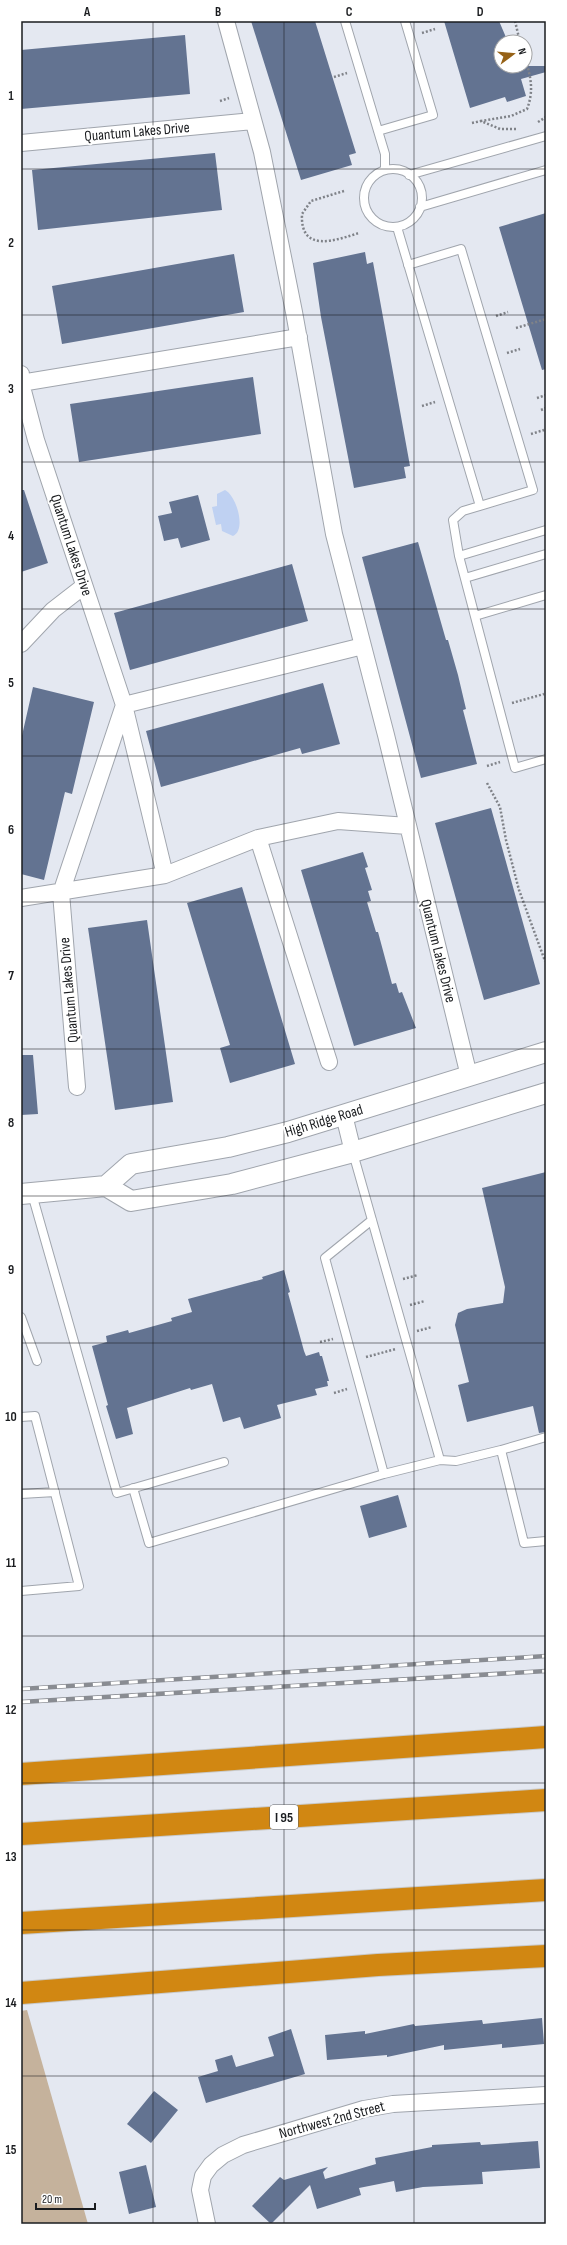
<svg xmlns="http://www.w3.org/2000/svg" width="567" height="2245" font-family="'Sofia Sans Condensed',sans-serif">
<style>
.green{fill:#c5b29c}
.water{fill:#bfd1f2}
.building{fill:#637391}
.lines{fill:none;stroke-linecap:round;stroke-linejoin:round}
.service-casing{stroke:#a0a5ad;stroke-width:10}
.minor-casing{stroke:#a0a5ad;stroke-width:18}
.tertiary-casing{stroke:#a0a5ad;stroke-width:22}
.motorway-casing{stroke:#c8c9c9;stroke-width:24}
.path{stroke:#7f8288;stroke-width:2.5;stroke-dasharray:2 2;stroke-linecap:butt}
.service{stroke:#fff;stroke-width:8}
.minor{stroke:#fff;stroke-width:16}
.tertiary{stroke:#fff;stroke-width:20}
.motorway{stroke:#d18712;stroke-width:22}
.rail-casing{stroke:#898c92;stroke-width:4.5}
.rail{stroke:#fff;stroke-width:3;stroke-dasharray:9;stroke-linecap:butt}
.grid{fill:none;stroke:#1a1c1f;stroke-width:1;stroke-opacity:0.55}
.labels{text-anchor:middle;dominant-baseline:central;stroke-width:4;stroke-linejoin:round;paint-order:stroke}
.shield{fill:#fff;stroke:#5f6062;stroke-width:1}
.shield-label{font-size:14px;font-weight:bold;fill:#1a1c1f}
.street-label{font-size:15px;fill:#1a1c1f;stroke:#fff}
.neatline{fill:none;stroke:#1a1c1f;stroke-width:1.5}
.grid-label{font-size:13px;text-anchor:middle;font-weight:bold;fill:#1a1c1f}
</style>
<rect width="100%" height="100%" fill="#e4e8f1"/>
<!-- green -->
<path class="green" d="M27,2010L88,2224H21V2011Z"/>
<!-- water -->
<path class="water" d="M225,490C236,495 247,530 233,536L222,531L221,524L216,525L212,507L217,506V494Z"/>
<!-- building -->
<path class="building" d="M251,21H315L356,153L349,155L352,165L301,180Z
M444,21H499L508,42H501V66H546V72L521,79L526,96L507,102L505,97L470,108Z
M185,35L190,94L21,109V50Z
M215,153L222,210L38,230L32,170Z
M546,213V369L542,370L499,227Z
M365,252L367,264L373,262L410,466L404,467L406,478L354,488L321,317L313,263Z
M234,254L244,312L62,344L52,286Z
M253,377L261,434L79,462L70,404Z
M21,490H24L48,563L21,572Z
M198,495L210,540L181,548L178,538L164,541L158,516L172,513L169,502Z
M418,542L446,640H448L458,675L466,709L463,710L477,764L421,778L362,557Z
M292,564L308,621L130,670L114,613Z
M323,683L340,744L302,754L300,748L161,787L146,731Z
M33,687L94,702L72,794L65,792L44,880L21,874V740Z
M491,808L540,984L484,1000L435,823Z
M363,852L368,867L365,868L372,890L368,891L371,901L367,902L376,932H378L392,984L396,983L399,993L402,992L416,1028L354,1046L301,870Z
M242,887L295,1064L230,1083L220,1048L230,1045L187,903Z
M147,920L173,1102L115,1110L88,928Z
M21,1055H33L38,1114L21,1115Z
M546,1172V1432L539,1433L533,1406L467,1422L458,1385L469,1382L455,1325L458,1313L467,1309L503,1303L505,1287L482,1188Z
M284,1270L290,1292L288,1293L304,1351L306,1356L319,1352L320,1356H322L329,1381H327L328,1386L315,1389L317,1395L277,1405L281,1418L244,1429L240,1417L223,1422L212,1384L191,1390L190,1388L127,1408L133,1434L116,1439L106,1406L108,1405L92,1346L107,1342L106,1336L128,1330L129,1333L172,1321L171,1318L192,1312L188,1299L263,1279L262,1277Z
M398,1495L407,1527L369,1538L360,1506Z
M542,2018L544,2044L502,2048V2044L444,2050V2045L387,2057V2055L327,2060L325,2035L365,2031V2034L414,2024L415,2026L482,2020L483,2024Z
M291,2029L305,2074L206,2103L198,2077L218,2071L215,2060L232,2055L236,2067L274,2056L268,2037Z
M154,2091L178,2110L151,2143L127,2124Z
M538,2141L540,2168L482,2172L483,2184L423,2187L396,2192L394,2181L359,2188L361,2195L317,2209L310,2185L271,2224L252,2206L280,2177L284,2180L328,2167L323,2172L325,2179L376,2164L375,2158L432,2147V2145L480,2142L481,2145Z
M146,2165L156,2207L129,2214L119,2172Z"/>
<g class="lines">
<!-- service casing -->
<g class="service-casing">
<path id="service" d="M345,21L385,154V170
M378,131L433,115L405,21
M364 198a29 29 0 1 1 58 0a29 29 0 1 1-58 0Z
M409,175L546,136
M420,207L546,170
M397,227L480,506
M408,265L461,249L533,490L463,511L453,520L459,556L515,768L546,759
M459,556L546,530
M465,578L546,554
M475,616L546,595
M32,1194L117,1493L224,1462
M372,1220L325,1258L384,1474
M21,1317L37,1361
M21,1417L35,1416L79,1586L21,1591
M501,1450L546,1437
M440,1460L456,1461L501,1450L524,1543L546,1541
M133,1488L149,1543L384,1474L440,1460L353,1153
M21,1494L55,1492"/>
</g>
<!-- minor casing -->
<g class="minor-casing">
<path id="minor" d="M226,21L262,152L294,312L334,534L386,735L469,1076
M21,143L253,121
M21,374V383L36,440L124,705L165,875
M21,383L299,337
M21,644L53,610L84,586
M258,838L329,1062
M21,898L165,875L258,838L338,821L408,826
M77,1087L61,893L124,705L363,646
M344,1115L353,1152
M207,2224L200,2190L203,2176L211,2165L223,2155L243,2145L364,2109L393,2104L546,2095"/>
</g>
<!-- tertiary casing -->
<g class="tertiary-casing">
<path id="tertiary" d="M106,1186L131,1164L228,1147L288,1132L546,1052
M21,1194L106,1186L131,1201L232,1184L353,1152L546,1093"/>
</g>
<!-- motorway casing -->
<g class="motorway-casing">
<path id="motorway" d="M21,1774L546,1737
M21,1834L546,1800
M21,1923L546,1890
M21,1993L378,1965L546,1956"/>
</g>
<!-- path -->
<path class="path" d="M515,21L520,42
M422,33L435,29
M334,77L347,73
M220,101L229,98
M538,122L546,117
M472,123L481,121
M516,129H500L481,121L511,116L527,109C534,91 531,77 525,58
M344,191L311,201L302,214C300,254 336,240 359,233
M496,316L508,312
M516,328L546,319
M507,353L520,349
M537,398L546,395
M422,406L435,402
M541,410L546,408
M531,434L544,430
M512,703L544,694
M487,766L500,762
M487,783L500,807L506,840L519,890L545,961
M403,1279L418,1275
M410,1305L425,1301
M417,1331L432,1327
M320,1342L333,1339
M366,1357L396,1349
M334,1393L347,1389"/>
<!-- service -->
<use href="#service" class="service"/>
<!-- minor -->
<use href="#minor" class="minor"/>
<!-- tertiary -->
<use href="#tertiary" class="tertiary"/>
<!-- motorway -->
<use href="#motorway" class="motorway"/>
<!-- rail casing -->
<g class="rail-casing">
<path id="rail" d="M21,1689L546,1656
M21,1702L546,1671"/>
</g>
<!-- rail -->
<use href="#rail" class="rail"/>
</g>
<!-- grid -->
<path class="grid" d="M153,21V2224M284,21V2224M414,21V2224M21,169H546M21,315H546M21,462H546M21,609H546M21,756H546M21,902H546M21,1049H546M21,1196H546M21,1343H546M21,1489H546M21,1636H546M21,1783H546M21,1930H546M21,2076H546"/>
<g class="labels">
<!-- shield labels -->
<rect class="shield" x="270" y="1805" width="28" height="24" rx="3"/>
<g class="shield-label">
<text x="284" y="1817">I 95</text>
</g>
<!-- street labels -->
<g class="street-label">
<text transform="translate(137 132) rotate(-5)">Quantum Lakes Drive</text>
<text transform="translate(71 545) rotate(72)">Quantum Lakes Drive</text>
<text transform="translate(438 951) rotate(76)">Quantum Lakes Drive</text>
<text transform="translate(69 990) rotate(-95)">Quantum Lakes Drive</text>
<text transform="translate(324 1121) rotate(-17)">High Ridge Road</text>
<text transform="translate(332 2120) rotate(-15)">Northwest 2nd Street</text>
</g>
</g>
<!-- border -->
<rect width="567" height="2245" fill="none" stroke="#ffffff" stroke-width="44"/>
<!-- north arrow -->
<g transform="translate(513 54) rotate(74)"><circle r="19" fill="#ffffff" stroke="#a3a4a5"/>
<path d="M0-3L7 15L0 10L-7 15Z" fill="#966217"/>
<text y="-6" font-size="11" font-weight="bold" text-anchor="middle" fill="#1a1c1f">N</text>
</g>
<!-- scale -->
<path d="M36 2203v6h59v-6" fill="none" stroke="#1a1c1f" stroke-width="2"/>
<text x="42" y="2203" font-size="12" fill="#1a1c1f" stroke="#ffffff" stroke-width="3" paint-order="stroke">20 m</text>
<rect x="22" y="22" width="523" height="2201" class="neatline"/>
<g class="grid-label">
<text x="87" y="16">A</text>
<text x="218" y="16">B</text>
<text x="349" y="16">C</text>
<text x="480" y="16">D</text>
<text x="11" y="100">1</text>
<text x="11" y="247">2</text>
<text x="11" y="393">3</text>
<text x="11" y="540">4</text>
<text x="11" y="687">5</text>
<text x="11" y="834">6</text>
<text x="11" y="980">7</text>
<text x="11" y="1127">8</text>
<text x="11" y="1274">9</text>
<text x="11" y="1421">10</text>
<text x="11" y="1567">11</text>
<text x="11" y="1714">12</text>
<text x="11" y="1861">13</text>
<text x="11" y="2007">14</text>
<text x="11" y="2154">15</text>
</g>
</svg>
